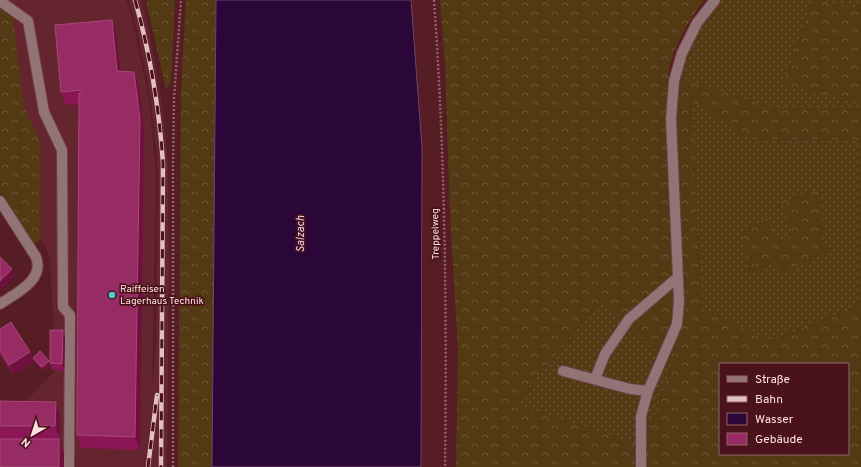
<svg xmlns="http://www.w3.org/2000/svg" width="861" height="467" font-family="Overpass,sans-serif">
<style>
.built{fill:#65252e}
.grass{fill:url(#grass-dots);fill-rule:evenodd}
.forest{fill:url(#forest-crowns);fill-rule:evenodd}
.water{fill:#2b0639;stroke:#6b476b}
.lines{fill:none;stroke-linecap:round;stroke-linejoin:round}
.minor-casing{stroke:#713c43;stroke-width:12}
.path{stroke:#936368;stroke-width:2.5;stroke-dasharray:2 2;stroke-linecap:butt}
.minor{stroke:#927476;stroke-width:10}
.rail-casing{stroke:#e3c0c2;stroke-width:4.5}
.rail{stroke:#4a121b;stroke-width:3;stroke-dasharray:9;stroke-linecap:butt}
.wall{fill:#8b1656}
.shaded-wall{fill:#70103c}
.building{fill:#972c65;stroke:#a84879}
.poi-dot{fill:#52cdcc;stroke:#4a121b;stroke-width:1.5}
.labels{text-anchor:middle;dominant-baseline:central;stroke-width:3.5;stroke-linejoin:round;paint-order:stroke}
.street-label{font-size:10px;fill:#ffe0e1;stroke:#4a121b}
.poi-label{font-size:10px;fill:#ffe0e1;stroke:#4a121b;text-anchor:start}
.water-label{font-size:11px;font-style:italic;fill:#e7d6ef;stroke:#4a121b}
</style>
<defs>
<pattern id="grass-dots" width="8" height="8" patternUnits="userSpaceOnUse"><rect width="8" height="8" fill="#533a14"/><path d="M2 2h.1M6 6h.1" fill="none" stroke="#6d5636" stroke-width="1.8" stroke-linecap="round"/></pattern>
<pattern id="forest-crowns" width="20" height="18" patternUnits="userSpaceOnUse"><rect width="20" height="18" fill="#533a14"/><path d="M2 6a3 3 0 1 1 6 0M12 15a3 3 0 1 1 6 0" fill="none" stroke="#6d5636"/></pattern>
</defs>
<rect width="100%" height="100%" fill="#561d25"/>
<!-- built -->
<path class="built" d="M11,0H126L131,14L149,98L156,175L152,382L154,372L156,344L158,183L157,156L153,119L148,84L138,35L129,0H141L148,26L162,103L168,162L169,274L167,467H0V404L24,403L56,370L50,257L41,239V144L24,107Z"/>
<!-- grass -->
<path class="grass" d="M722,0H861V109H777L680,79C688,48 698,22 722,0Z
M691,101L749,139L861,140V305L771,341L702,308ZM766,219L780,243L794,236L782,274L776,261Z
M603,298L671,366L644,446L515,404Z"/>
<!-- forest -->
<path class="forest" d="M0,0H11L24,107L41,144V239L34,244L8,202L0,193Z
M146,0H175L171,81L166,90Z
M186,0H216L212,467H178L181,90Z
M440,0H704C687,23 673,47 668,75L777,109H861V140L749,139L691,101L702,308L771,341L861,305V467H456L458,350L450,215L445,64ZM602,299L671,366L644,446L515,404ZM720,364H848V454H720Z
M812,0L861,7V103L784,85Z
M819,190L827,252L782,274L776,261L749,275L742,230L766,218L780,243L794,236L781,201Z"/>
<!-- water -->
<path class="water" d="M216,0H411L422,148L421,467H212Z"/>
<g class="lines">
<!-- minor casing -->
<g class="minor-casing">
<path id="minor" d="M0,1L28,21L44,112L62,150L63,307L70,315L69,467
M0,201L36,257C45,280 16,293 0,304
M563,371L630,389L648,391
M595,379L605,354L629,319L678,277
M641,467V416L648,391L677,324L679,301L671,119L674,81L682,53L697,23L715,0"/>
</g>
<!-- path -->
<path class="path" d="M434,0C445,155 447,311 445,467
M173,467V166L174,98L181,0"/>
<!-- minor -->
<use href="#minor" class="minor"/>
<!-- rail casing -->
<g class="rail-casing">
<path id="rail" d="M135,0C150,53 159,107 163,163L161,467
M148,467L157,395"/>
</g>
<!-- rail -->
<use href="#rail" class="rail"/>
</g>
<!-- wall -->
<path class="wall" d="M112,20L116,32L120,71L139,85L144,132L140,450L81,448L77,435L79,104L66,105L61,92Z
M0,329L30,352L34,362L13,375L0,354Z
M63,330L65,337L64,371L52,370L50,364L43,371L35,362L33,358L50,363Z
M0,401L56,402L60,415V439H59L64,452L47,439H0Z"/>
<!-- shaded-wall -->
<path class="shaded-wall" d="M112,20L116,32L122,84L117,71Z
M134,72L139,85L144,132L140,450L135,437Z
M12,269L15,276L0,290V281Z
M63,330L65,337L64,371L62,364Z
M30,352L34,362L13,375L9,365Z
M49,361L50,364L43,371L42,367Z
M56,402L60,415V439L55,426Z
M59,439L64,452V467H59Z"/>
<!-- building -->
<path class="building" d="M112,20L117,71L134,72L140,119L135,437L77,435L79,93H82V90L61,92L55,25Z
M0,257L12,269L0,281Z
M11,322L30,352L9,365L0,350V329Z
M50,330H63L62,364L50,363Z
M40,351L49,361L42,367L33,358Z
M0,401L56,402L55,426H0Z
M0,439H59V467H0Z"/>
<!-- markers -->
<circle class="poi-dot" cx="112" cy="295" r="4"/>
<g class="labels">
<!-- street labels -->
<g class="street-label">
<text transform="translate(436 234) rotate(-91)">Treppelweg</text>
</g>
<!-- poi labels -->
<g class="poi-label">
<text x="120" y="289">Raiffeisen<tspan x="120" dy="12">Lagerhaus Technik</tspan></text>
</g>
<!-- water labels -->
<g class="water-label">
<text transform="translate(301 234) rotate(-90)">Salzach</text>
</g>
</g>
<!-- legend -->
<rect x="719" y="363" width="130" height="92" fill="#4a121b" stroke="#92646a"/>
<rect x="727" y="376" width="20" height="6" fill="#927476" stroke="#92646a"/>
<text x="755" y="383" font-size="12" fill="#ffe0e1">Straße</text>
<rect x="727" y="396" width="20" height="6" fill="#e3c0c2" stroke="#92646a"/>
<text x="755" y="403" font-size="12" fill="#ffe0e1">Bahn</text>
<rect x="727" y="413" width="20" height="12" fill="#2b0639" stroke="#92646a"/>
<text x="755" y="423" font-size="12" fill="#ffe0e1">Wasser</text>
<rect x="727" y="433" width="20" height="12" fill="#972c65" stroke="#92646a"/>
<text x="755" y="443" font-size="12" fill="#ffe0e1">Gebäude</text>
<!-- north arrow -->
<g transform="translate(32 435) rotate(219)" stroke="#4a121b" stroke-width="3" paint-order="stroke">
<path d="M0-3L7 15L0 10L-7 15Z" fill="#ffe0e1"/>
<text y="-6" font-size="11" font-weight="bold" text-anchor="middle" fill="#ffe0e1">N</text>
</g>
</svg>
